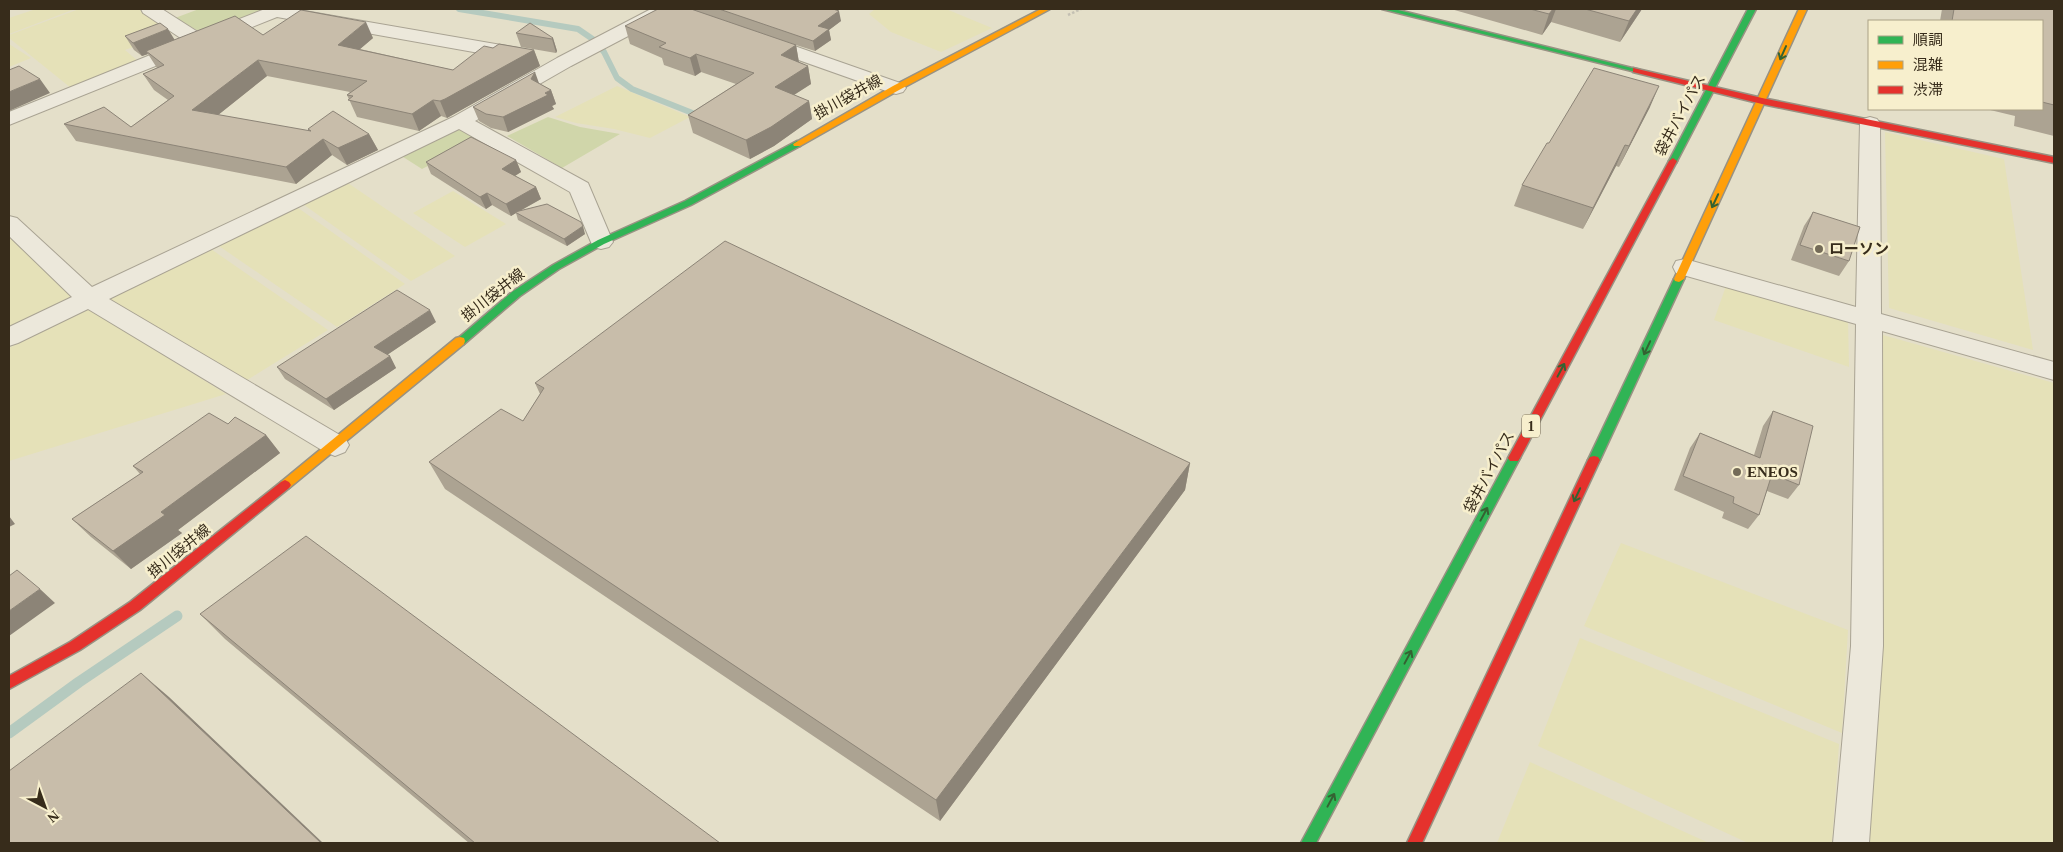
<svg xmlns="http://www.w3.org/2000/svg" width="2063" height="852" font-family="'Times New Roman','Noto Sans JP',serif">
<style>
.farmland{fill:#e5e1b8}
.green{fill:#d0d6aa}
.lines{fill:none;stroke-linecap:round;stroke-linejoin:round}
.stream-far1{stroke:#b5cabf;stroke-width:6}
.stream{stroke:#b5cabf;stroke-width:11}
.street-casing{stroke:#a9a393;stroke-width:2}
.fast-casing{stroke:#989283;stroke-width:3}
.slow-casing{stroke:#989283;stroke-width:3}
.jam-casing{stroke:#989283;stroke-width:3}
.path{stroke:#c4c0b3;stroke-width:2.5;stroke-dasharray:2.5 2;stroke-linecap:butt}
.street{fill:#ece8db;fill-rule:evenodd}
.fast{fill:#30b455;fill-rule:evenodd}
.slow{fill:#ff9f0a;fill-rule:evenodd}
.jam{fill:#e5322d;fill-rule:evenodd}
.wall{fill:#aca392}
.shaded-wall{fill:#8c8477}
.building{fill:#c8bdaa;stroke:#8c8477}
.oneway{stroke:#346232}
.poi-dot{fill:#746b58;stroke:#f7efcd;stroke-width:2}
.labels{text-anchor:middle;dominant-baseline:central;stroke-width:5;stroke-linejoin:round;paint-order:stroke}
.shield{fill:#f7efcd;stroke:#716650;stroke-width:1}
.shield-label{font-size:14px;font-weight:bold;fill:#372c1b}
.street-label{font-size:15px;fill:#372c1b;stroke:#f7efcd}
.poi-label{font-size:15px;font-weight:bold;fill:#372c1b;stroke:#f7efcd;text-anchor:start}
</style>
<rect width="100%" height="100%" fill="#e4dfc9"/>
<!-- farmland -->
<path class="farmland" d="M36,9H75L9,34V18Z
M79,9H139L173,32L125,50L138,61L71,88L9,38V35Z
M875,9H946L992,28L941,52L891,32L869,14Z
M9,44L31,58L9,67Z
M617,86L690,117L650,138L614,129L576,123L555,117Z
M1885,132L2004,159L2033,350L1889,308Z
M345,181L455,256L411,281L300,202Z
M453,191L506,224L465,247L413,213Z
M294,205L405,284L337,327L216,244Z
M9,232L79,296L9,329Z
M208,247L328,330L244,382L108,298Z
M1726,286L1848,320L1849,367L1714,320Z
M89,309L226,394L9,461V348Z
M1883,335L2054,383V843H1845Z
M1621,543L1848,630L1842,733L1584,626Z
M1580,638L1839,744L1832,843H1748L1538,746Z
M1530,762L1709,843H1497Z"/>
<!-- green -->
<path class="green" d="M199,9H267L204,34L175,18Z
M548,117L580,127L620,134L562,168L507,136Z
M457,126L480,139L422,169L400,155Z"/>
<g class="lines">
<!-- stream-far1 -->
<path class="stream-far1" d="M459,9L578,29L594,40L604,52L617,78L632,89L700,116"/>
<!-- stream -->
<path class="stream" d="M9,733L79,682L177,616"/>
<!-- street casing -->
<g class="street-casing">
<path id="street" d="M141,9H162L201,34L265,9H293L518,48L525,50L528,54L525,58L518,60L277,17L9,125V112L185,41L143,13Z
M651,9H674L672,13L571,66L475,121L588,183L613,242L609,247L601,249L593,247L570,192L459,129L109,299L345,438L349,445L345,452L335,456L325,452L88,309L18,343L9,346V327L72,297L9,236V216L17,218L92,287L453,117L557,58Z
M763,35L903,84L906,88L903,92L896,94L889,92L756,45L753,41L756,37Z
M1870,117L1877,119L1880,123L1881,314L2054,362V380L1882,331L1883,646L1869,843H1833L1851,646L1856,324L1676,273L1673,267L1676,261L1685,259L1856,307L1860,123L1863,119Z"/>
</g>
<!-- fast casing -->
<g class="fast-casing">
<path id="fast" d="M1382,9H1394L1640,70L1636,72Z
M1748,9H1756L1677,161L1676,163H1670L1669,161Z
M797,141L801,144L800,146L691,205L604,244L559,269L520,296L464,344H456L455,341L512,292L553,265L598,240L685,201Z
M1679,276L1684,279L1600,460L1598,463H1590L1588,460L1674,279Z
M1514,454L1518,455L1520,458L1316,843H1301L1510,455Z"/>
</g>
<!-- slow casing -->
<g class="slow-casing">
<path id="slow" d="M1041,9H1050L899,90L800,146H794L793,144L893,86Z
M1799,9H1807L1684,279L1679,282L1675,281L1674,279Z
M460,337L464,338L465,341L464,344L289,488H281L279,485L281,482L456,338Z"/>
</g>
<!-- jam casing -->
<g class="jam-casing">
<path id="jam" d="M1633,68L1762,98L2054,157V163L1762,104L1633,72Z
M1673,158L1677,161L1520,458L1518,461H1510L1508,458L1669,161Z
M1594,456L1598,457L1600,460L1422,843H1407L1588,460L1590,457Z
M285,480L289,482L291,485L289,488L140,610L80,650L9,689V676L70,642L130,602L281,482Z"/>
</g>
<!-- path -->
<path class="path" d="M1068,15L1081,9"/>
<!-- street -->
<use href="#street" class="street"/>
<!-- fast -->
<use href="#fast" class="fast"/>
<!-- slow -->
<use href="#slow" class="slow"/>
<!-- jam -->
<use href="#jam" class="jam"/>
</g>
<!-- wall -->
<path class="wall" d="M693,9H833L841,21L829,30L831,40L815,51L796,45L799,62L808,66L811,84L794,95L809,101L812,119L774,146L750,159L693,133L688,115L736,84L701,72L695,76L664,65L662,58L630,44L625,26Z
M1451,9H1642L1620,42L1551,22L1542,35Z
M1942,9H2054V136L2014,126L2015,116L1986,109H2042V21H1940Z
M516,33L553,38L557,51L556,53L521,47Z
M263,35L373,38L360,49L453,70L493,48L534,50L540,66L452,115L447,118L441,116L419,131L357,117L347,95L350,92L267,76L218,115L308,131V129L369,134L378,150L347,165L332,155L296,184L76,141L64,124L131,127L168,100L154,90L143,74L157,68L148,54L142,56L134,50L125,36L175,40Z
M538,83L551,90L556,104L552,106L554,109L508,132L491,128L479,121L473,107Z
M1650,107L1619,167L1616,166L1583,229L1514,206L1522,185L1549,143Z
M516,160L521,172L515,176L536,187L541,199L520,211L585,234L567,246L518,220L516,213L511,216L492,205L486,209L431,174L426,162Z
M1813,212L1849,261L1839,276L1791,260L1804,226Z
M436,322L387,355L390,356L396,368L334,410L285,379L277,367Z
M535,383L1190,463L1185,490L940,821L445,489L429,462L523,421L540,394Z
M1773,411L1799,485L1788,499L1767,491L1759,515L1748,529L1722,518L1724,512L1674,490L1690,448L1700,433L1754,455L1763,426Z
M228,424L266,435L280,453L178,530L182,533L131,569L91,537L72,519L140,474L133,466Z
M200,614L720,843H469L225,639Z"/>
<!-- shaded-wall -->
<path class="shaded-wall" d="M1553,9H1556L1551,22L1542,35L1549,14Z
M1637,9H1642L1620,42L1629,21Z
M839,11L841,21L829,30L831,40L815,51L813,41L818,26Z
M366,22L373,38L346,61L338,45Z
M168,29L176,42L146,51L148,54L142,56L133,43Z
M553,38L557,51L556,53L552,39Z
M796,45L799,63L781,55Z
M534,50L540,66L447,118L440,101Z
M696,54L701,72L695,76L690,58Z
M258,60L267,76L203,127L192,110Z
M808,66L811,84L778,105L775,87Z
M535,72L540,86L531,79Z
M40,79L50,93L9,111V92Z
M1659,86L1650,107L1619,167L1629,146Z
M551,90L556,104L552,106L554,109L508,132L503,117Z
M433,100L441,116L419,131L412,114Z
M809,101L812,119L774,146L750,159L746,140Z
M369,134L378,150L347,165L338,148Z
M323,139L332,155L296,184L286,167Z
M1625,145L1616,166L1583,229L1593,208Z
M516,160L521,172L507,181L502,169Z
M536,187L541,199L516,213L515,212L516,213L511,216L506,204Z
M487,193L492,205L486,209L480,197Z
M583,226L585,234L567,246L564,239Z
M430,310L436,322L381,359L374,347Z
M390,356L396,368L334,410L326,399Z
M266,435L280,453L178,530L182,533L131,569L113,551L161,512Z
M1190,463L1185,490L940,821L936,800Z
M9,516L15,524L9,527Z
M40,589L55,603L9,636V611Z
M141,673L169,697L323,843H321Z"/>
<!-- building -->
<path class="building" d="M658,9H691L796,45L781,55L808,66L775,87L809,101L771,127L746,140L688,115L754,73L696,54L690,58L659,47L666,43L625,26Z
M719,9H833L839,11L818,26L829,29L813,41Z
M1530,9H1553L1549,14Z
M1585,9H1637L1629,21Z
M1954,9H2054V105L2042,102V21H1952Z
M301,10L366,22L338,45L453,70L484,46L493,48L499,44L534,50L445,99L440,101L433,100L412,114L348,100L353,96L347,95L367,81L258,60L192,110L311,131L308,129L333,111L369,134L338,148L323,139L286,167L64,124L104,107L131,127L174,96L143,74L164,65L146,51L235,16L263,35Z
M160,23L168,29L133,43L125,36Z
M530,23L553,38L552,39L516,33Z
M19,66L40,79L9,92V70Z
M1594,68L1659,86L1629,146L1625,145L1593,208L1522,185L1547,143H1549Z
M535,72L531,79L551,90L545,93L548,95L503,117L486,114L473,107Z
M471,137L516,160L502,169L536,187L506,204L487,193L480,197L426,162Z
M547,204L581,222L583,226L564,239L515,212Z
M1813,212L1860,227L1849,261L1800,245Z
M725,241L1190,463L936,800L429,462L501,409L523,421L544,388L535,383Z
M397,290L430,310L374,347L390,356L326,399L277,367Z
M1773,411L1813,426L1799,485L1772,474L1759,515L1733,503L1734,497L1683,476L1700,433L1760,458Z
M209,413L228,424L235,417L266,435L161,512L165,515L113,551L72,519L143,472L133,466Z
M306,536L720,843H475L200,614Z
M17,570L40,589L9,611V576Z
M141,673L321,843H9V771Z"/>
<!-- one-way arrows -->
<defs><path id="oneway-shaft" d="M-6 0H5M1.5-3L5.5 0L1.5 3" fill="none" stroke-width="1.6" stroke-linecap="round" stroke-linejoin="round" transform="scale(1.25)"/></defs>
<g class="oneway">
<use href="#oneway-shaft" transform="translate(1783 53) rotate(114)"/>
<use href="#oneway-shaft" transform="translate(1715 201) rotate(115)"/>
<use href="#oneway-shaft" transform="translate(1647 348) rotate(115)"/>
<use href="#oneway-shaft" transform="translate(1561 370) rotate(-62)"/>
<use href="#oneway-shaft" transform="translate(1577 495) rotate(115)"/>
<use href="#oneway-shaft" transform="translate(1484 514) rotate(-62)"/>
<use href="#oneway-shaft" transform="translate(1408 657) rotate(-62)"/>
<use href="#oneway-shaft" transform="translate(1331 800) rotate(-62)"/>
</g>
<!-- markers -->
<g class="poi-dot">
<circle cx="1819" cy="249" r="5"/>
<circle cx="1737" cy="472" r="5"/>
</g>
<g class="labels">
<!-- shield labels -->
<rect class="shield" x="1522" y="414.5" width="18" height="23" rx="4"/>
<g class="shield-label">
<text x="1531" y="426">1</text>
</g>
<!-- street labels -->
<g class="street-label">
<text transform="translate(848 97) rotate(-29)">掛川袋井線</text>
<text transform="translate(1680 115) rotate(-62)">袋井バイパス</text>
<text transform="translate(493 295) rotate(-38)">掛川袋井線</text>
<text transform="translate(1489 472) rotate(-62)">袋井バイパス</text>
<text transform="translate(179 551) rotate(-39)">掛川袋井線</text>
</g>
<!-- poi labels -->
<g class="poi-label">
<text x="1829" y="249">ローソン</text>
<text x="1747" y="472">ENEOS</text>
</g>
</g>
<!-- border -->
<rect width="2063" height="852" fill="none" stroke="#372c1b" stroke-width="20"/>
<!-- legend -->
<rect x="1868" y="20" width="175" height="90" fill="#f7efcd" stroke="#aaa186"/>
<rect x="1878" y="36" width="25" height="8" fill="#30b455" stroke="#aaa186"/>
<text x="1913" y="45" font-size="15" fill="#372c1b">順調</text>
<rect x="1878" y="61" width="25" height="8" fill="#ff9f0a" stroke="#aaa186"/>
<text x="1913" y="70" font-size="15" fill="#372c1b">混雑</text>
<rect x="1878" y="86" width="25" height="8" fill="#e5322d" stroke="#aaa186"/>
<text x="1913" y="95" font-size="15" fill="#372c1b">渋滞</text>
<!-- north arrow -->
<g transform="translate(45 807) rotate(139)" stroke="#f7efcd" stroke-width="4" paint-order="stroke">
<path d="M0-4L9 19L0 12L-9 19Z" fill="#372c1b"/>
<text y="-8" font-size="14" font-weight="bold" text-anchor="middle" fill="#372c1b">N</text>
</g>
</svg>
